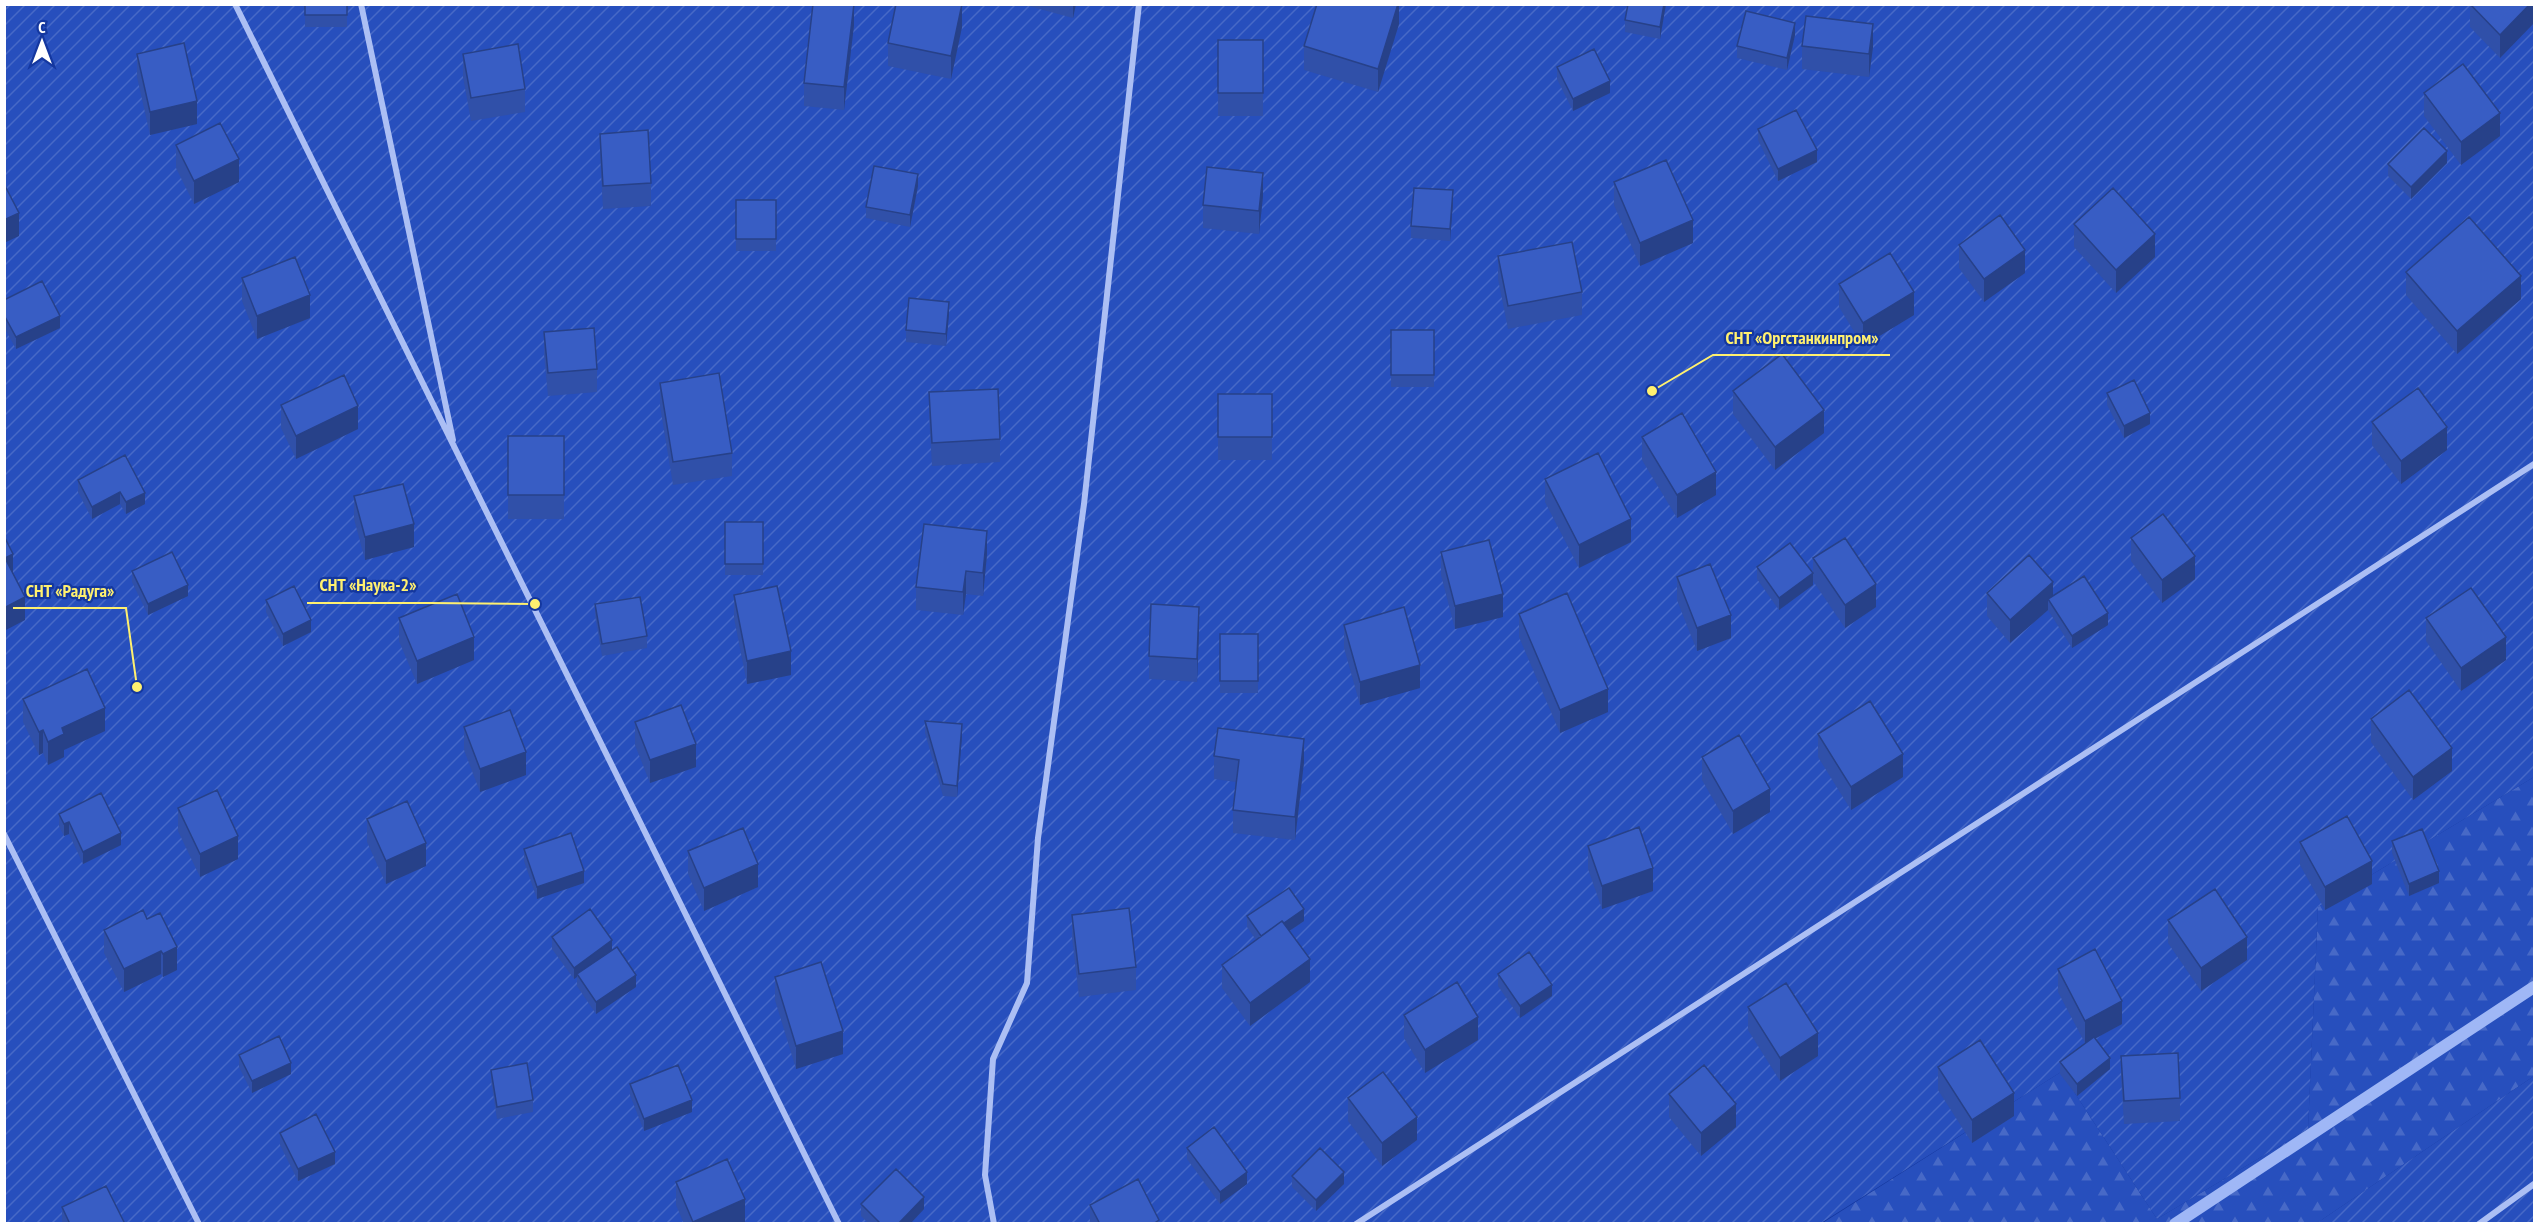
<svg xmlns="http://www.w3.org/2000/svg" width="2539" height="1228" font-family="'PT Sans Narrow',sans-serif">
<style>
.forest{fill:url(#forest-firs)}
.garden{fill:url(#garden-furrows)}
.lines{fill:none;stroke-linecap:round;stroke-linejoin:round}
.stream{stroke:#9fb7f6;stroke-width:12}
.street{stroke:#acbff4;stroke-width:6}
.wall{fill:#3050a9}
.shaded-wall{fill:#274189}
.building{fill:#385dc4;stroke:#274189;stroke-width:1.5}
.leader{fill:none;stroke:#fff06f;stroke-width:2}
.callout-dot{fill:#fff06f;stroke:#14379f;stroke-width:2}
.callout-label{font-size:18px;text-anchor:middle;font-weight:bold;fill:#fff06f;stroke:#14379f;stroke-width:4.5;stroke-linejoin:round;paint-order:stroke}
</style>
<defs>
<pattern id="forest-firs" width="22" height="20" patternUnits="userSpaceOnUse" patternTransform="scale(1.5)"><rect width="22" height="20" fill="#274fbd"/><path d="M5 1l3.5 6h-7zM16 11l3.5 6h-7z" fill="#4769c7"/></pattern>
<pattern id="garden-furrows" width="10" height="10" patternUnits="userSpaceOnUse" patternTransform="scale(1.5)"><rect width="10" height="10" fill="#274fbd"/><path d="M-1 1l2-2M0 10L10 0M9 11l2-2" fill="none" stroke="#4769c7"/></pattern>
</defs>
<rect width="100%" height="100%" fill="#14379f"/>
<!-- forest -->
<path class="forest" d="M2534,777V1076L2317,1223L1821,1224L2061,1072L2157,1219L2308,1129L2318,907Z"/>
<!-- garden -->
<path class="garden" d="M4,5H2534V777L2318,907L2308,1129L2157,1219L2061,1072L1821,1223H5Z
M2534,1076V1223H2317Z"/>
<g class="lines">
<!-- stream -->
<path class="stream" d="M2175,1224L2534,987"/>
<!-- street -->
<path class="street" d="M235,4L839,1224
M361,4L453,440
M4,834L199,1224
M994,1224L985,1175L993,1059L1027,983L1038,838L1084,504L1139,4
M1356,1224L2534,464
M2479,1224L2534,1184"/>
</g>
<!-- wall -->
<path class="wall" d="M305,4H347V27H305Z
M1021,4H1076L1073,18Z
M1399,4V24L1378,92L1304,70V46Z
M1666,4L1660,39L1625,32V20Z
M2470,4H2534V23L2500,58L2470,27Z
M854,25L844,110L804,106V83Z
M962,27L951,79L888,66V43Z
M1795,35L1787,70L1737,58V46Z
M1218,40H1263V116H1218Z
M1802,46L1873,47L1869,77L1802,69Z
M137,54L197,124L150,135L137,77Z
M463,54L525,89V112L471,121L463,77Z
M1557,67L1610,93L1573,111L1557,79Z
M2424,93L2500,136L2461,165L2424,116Z
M1758,129L1817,162L1778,181L1758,140Z
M600,134L651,183V206L603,209L600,157Z
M176,145L239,182L194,204L176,168Z
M2447,163L2411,199L2388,176V164Z
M1614,182L1693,243L1640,266L1614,205Z
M918,186L910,227L866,218V207Z
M1263,196L1259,234L1203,228V205Z
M736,200H776V251H736Z
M1453,202L1450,241L1411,238V226Z
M2074,224L2155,257L2116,293L2074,247Z
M1959,245L2025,273L1984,302L1959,268Z
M1498,256L1582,292V315L1508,329L1498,279Z
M2406,272L2521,299L2457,354L2406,295Z
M242,278L310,318L257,339L242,301Z
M1839,284L1914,315L1863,346L1839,307Z
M4,300L60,328L16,349L4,327Z
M949,314L946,346L906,342V330Z
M1391,330H1434V387H1391Z
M544,332L597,369V392L548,396L544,355Z
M660,383L732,453V476L673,485L660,406Z
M1733,391L1824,433L1775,470L1733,414Z
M929,392L1000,439V462L932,466L929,415Z
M2107,393L2150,424L2124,438L2107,405Z
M1218,394H1272V460H1218Z
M281,405L358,429L296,459L281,428Z
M2372,422L2447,450L2401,484L2372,445Z
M508,436H564V519H508Z
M1642,437L1716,495L1677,518L1642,460Z
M125,455L145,504L126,514L120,504L92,519L78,492V480Z
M1545,479L1631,542L1579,568L1545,502Z
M354,496L414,547L365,560L354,519Z
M725,522H763V575H725Z
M2131,538L2195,579L2162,603L2131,561Z
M1441,552L1503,617L1455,629L1441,575Z
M987,554L983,596L966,594L963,615L916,610V587Z
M1813,558L1876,607L1845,628L1813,581Z
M1757,567L1813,585L1779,610L1757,579Z
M132,571L188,596L148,615L132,582Z
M1677,577L1731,638L1697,651L1677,600Z
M1987,593L2053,595L2108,625L2072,648L2048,610L2010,643L1987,616Z
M734,595L791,675L747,684L734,618Z
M266,600L311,632L283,646L266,612Z
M595,604L647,636V648L602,656L595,616Z
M1519,614L1608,712L1560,733L1519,637Z
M399,618L474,660L417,684L399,641Z
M2426,618L2506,660L2461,691L2426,641Z
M1344,625L1420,688L1360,705L1344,648Z
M1199,630L1197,682L1149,679V656Z
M1220,634H1258V693H1220Z
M23,699L105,731L64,750V757L48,765L43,753L39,755L23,722Z
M2371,719L2452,771L2413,800L2371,742Z
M925,721L962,736L957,797L943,796L925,733Z
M635,722L696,767L650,783L635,745Z
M464,727L526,775L480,792L464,750Z
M1818,734L1903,777L1851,810L1818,757Z
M1214,756L1304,762L1295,840L1233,833V810L1236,782L1214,779Z
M1702,757L1770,812L1733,834L1702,780Z
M178,808L238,859L200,877L178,831Z
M59,814L121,845L83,864L69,834L64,836L59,826Z
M367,819L426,866L386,884L367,842Z
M2392,841L2439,883L2409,896L2392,853Z
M2300,842L2372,884L2325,910L2300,865Z
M1588,846L1653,891L1602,909L1588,869Z
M524,849L584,883L537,899L524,861Z
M688,851L758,887L704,911L688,874Z
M1072,915L1136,967V990L1079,997L1072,938Z
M1247,916L1304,921L1290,931L1310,982L1250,1026L1222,988V965L1256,940L1247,927Z
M147,919L177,970L163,977L161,974L124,992L104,953V930Z
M2168,920L2247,960L2201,991L2168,943Z
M552,937L612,950L636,987L596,1014L577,986V977L574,979L552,949Z
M2058,969L2122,1024L2095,1039L2110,1069L2077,1096L2060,1074V1062L2085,1043L2058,992Z
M1498,974L1552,996L1520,1018L1498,986Z
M775,977L843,1054L796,1069L775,1000Z
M1748,1007L1818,1056L1780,1081L1748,1030Z
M1404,1015L1478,1040L1425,1073L1404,1038Z
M239,1055L291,1074L252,1093L239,1067Z
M2121,1056L2180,1098V1121L2124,1124L2121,1079Z
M1938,1067L2014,1116L1972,1143L1938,1090Z
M491,1070L533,1100V1112L497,1119L491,1081Z
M630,1084L692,1112L644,1131L630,1095Z
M1669,1094L1736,1127L1701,1156L1669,1117Z
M1348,1098L1417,1140L1382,1166L1348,1121Z
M280,1133L335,1164L298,1181L280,1145Z
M1187,1148L1247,1184L1220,1204L1187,1159Z
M1292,1176L1344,1184L1316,1211L1292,1187Z
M676,1182L745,1222L741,1224H684L676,1205Z
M861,1204L924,1209L910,1224H869L861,1216Z
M1090,1205L1159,1224H1090Z
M62,1207L125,1224H62Z"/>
<!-- shaded-wall -->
<path class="shaded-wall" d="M854,4V25L844,110V87Z
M962,4V27L951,79V56Z
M1073,4H1076L1073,18Z
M1398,4H1399V24L1378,92V69Z
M1664,4H1666L1660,39V27Z
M2530,4H2534V23L2500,58V35Z
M1795,23V35L1787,70V58Z
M1873,24V47L1869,77V54Z
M1610,81V93L1573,111V99Z
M197,101V124L150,135V112Z
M2500,113V136L2461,165V142Z
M1817,150V162L1778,181V169Z
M2447,151V163L2411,199V187Z
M239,159V182L194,204V181Z
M1263,173V196L1259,234V211Z
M918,174V186L910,227V215Z
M1453,190V202L1450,241V229Z
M19,213V236L4,243V220Z
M1693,220V243L1640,266V243Z
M2155,234V257L2116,293V270Z
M2025,250V273L1984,302V279Z
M2521,276V299L2457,354V331Z
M1914,292V315L1863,346V323Z
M310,295V318L257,339V316Z
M949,302V314L946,346V334Z
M60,316V328L16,349V337Z
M358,406V429L296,459V436Z
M1824,410V433L1775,470V447Z
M2150,413V424L2124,438V426Z
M2447,427V450L2401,484V461Z
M1716,472V495L1677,518V495Z
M120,492V504L92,519V507Z
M145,493V504L126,514V502Z
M1631,519V542L1579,568V545Z
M414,524V547L365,560V537Z
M987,531V554L983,596V573Z
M13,554V577L5,558Z
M2195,556V579L2162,603V580Z
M966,571V594L963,615V592Z
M1813,573V585L1779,610V598Z
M2053,582V605L2048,599V610L2010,643V620Z
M1876,584V607L1845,628V605Z
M188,585V596L148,615V604Z
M1503,594V617L1455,629V606Z
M25,597V620L4,631V608Z
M1199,607V630L1197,682V659Z
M2108,613V625L2072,648V636Z
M1731,615V638L1697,651V628Z
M311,620V632L283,646V634Z
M474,637V660L417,684V661Z
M2506,637V660L2461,691V668Z
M791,651V675L747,684V661Z
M1420,665V688L1360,705V682Z
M1608,689V712L1560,733V710Z
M105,708V731L64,750V757L48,765V742L62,728Z
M962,724V736L957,797V786Z
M43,730V753L39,755V732Z
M1304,739V762L1295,840V817Z
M696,744V767L650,783V760Z
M2452,748V771L2413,800V777Z
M526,752V775L480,792V769Z
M1903,754V777L1851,810V787Z
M1770,789V812L1733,834V811Z
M69,822V834L64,836V824Z
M121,833V845L83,864V852Z
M238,836V859L200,877V854Z
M426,843V866L386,884V861Z
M2372,861V884L2325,910V887Z
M758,864V887L704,911V888Z
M1653,868V891L1602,909V886Z
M584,871V883L537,899V887Z
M2439,871V883L2409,896V884Z
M1304,909V921L1262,949V937Z
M2247,937V960L2201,991V968Z
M612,940V951L577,974V977L574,979V968Z
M177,947V970L163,977V954Z
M161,951V974L124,992V969Z
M1310,959V982L1250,1026V1003Z
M636,975V987L596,1014V1002Z
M1552,985V996L1520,1018V1006Z
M2122,1001V1024L2085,1044V1021Z
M1478,1017V1040L1425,1073V1050Z
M843,1031V1054L796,1069V1046Z
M1818,1033V1056L1780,1081V1058Z
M2110,1058V1069L2077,1096V1084Z
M291,1063V1074L252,1093V1081Z
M2014,1093V1116L1972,1143V1120Z
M692,1100V1112L644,1131V1119Z
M1736,1104V1127L1701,1156V1133Z
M1417,1117V1140L1382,1166V1143Z
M335,1152V1164L298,1181V1169Z
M1247,1172V1184L1220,1204V1192Z
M1344,1172V1184L1316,1211V1200Z
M924,1197V1209L910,1224H898Z
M745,1199V1222L741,1224H693V1222Z"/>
<!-- building -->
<path class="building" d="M305,4H347V15H305Z
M813,4H854L844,87L804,83Z
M896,4H962L951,56L888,43Z
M1317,4H1398L1378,69L1304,46Z
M1628,4H1664L1660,27L1625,20Z
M2470,4H2530L2500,35Z
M1746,11L1795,23L1787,58L1737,46Z
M1806,16L1873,24L1869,54L1802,46Z
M1218,40H1263V93H1218Z
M184,43L197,101L150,112L137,54Z
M518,44L525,89L471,98L463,54Z
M1594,49L1610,81L1573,99L1557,67Z
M2463,64L2500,113L2461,142L2424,93Z
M1796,110L1817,150L1778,169L1758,129Z
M220,123L239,159L194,181L176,145Z
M2424,128L2447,151L2411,187L2388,164Z
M648,130L651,183L603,186L600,134Z
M1666,160L1693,220L1640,243L1614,182Z
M874,166L918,174L910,215L866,207Z
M1207,167L1263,173L1259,211L1203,205Z
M4,184L19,213L4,220Z
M1414,188L1453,190L1450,229L1411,226Z
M2113,188L2155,234L2116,270L2074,224Z
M736,200H776V239H736Z
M2000,215L2025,250L1984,279L1959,245Z
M2469,217L2521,276L2457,331L2406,272Z
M1572,242L1582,292L1508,306L1498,256Z
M1890,253L1914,292L1863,323L1839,284Z
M295,257L310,295L257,316L242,278Z
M42,281L60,316L16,337L4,315V300Z
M909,298L949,302L946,334L906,330Z
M594,328L597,369L548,373L544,332Z
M1391,330H1434V375H1391Z
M1782,354L1824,410L1775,447L1733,391Z
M719,373L732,453L673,462L660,383Z
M344,375L358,406L296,436L281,405Z
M2134,380L2150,413L2124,426L2107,393Z
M2418,388L2447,427L2401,461L2372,422Z
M998,389L1000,439L932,443L929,392Z
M1218,394H1272V437H1218Z
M1682,413L1716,472L1677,495L1642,437Z
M508,436H564V495H508Z
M1598,453L1631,519L1579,545L1545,479Z
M125,455L145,493L126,502L120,492L92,507L78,480Z
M403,484L414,524L365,537L354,496Z
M2163,514L2195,556L2162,580L2131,538Z
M725,522H763V564H725Z
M924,524L987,531L983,573L966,571L963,592L916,587Z
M4,536L13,554L5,558L25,597L4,608Z
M1845,538L1876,584L1845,605L1813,558Z
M1489,540L1503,594L1455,606L1441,552Z
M1790,543L1813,573L1779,598L1757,567Z
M172,552L188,585L148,604L132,571Z
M2029,555L2053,582L2010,620L1987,593Z
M1710,564L1731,615L1697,628L1677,577Z
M2084,576L2108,613L2072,636L2048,599Z
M294,586L311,620L283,634L266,600Z
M777,586L791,651L747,661L734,595Z
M2471,588L2506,637L2461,668L2426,618Z
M1567,593L1608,689L1560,710L1519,614Z
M457,594L474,637L417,661L399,618Z
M640,597L647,636L602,644L595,604Z
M1151,604L1199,607L1197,659L1149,656Z
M1404,607L1420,665L1360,682L1344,625Z
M1220,634H1258V681H1220Z
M87,669L105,708L62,728L64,734L48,742L43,730L39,732L23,699Z
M2409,690L2452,748L2413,777L2371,719Z
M1870,701L1903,754L1851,787L1818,734Z
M681,705L696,744L650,760L635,722Z
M510,710L526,752L480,769L464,727Z
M925,721L962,724L957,786L943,784Z
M1218,728L1304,739L1295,817L1233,810L1239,760L1214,756Z
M1739,735L1770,789L1733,811L1702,757Z
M217,790L238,836L200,854L178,808Z
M101,793L121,833L83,852L69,822L64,824L59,814Z
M407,801L426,843L386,861L367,819Z
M2347,816L2372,861L2325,887L2300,842Z
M1639,827L1653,868L1602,886L1588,846Z
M743,828L758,864L704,888L688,851Z
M2422,829L2439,871L2409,884L2392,841Z
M571,833L584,871L537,887L524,849Z
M1289,888L1304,909L1284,923L1282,921L1261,936L1247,916Z
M2215,889L2247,937L2201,968L2168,920Z
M1129,908L1136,967L1079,974L1072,915Z
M590,909L612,940L574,968L552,937Z
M143,910L147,919L160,913L177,947L163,954L161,951L124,969L104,930Z
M1282,921L1310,959L1250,1003L1222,965Z
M617,947L636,975L596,1002L577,974Z
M2095,949L2122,1001L2085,1021L2058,969Z
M1529,952L1552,985L1520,1006L1498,974Z
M821,962L843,1031L796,1046L775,977Z
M1457,982L1478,1017L1425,1050L1404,1015Z
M1786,983L1818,1033L1780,1058L1748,1007Z
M279,1036L291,1063L252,1081L239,1055Z
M2094,1037L2110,1058L2077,1084L2060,1062Z
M1980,1040L2014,1093L1972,1120L1938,1067Z
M2178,1053L2180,1098L2124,1101L2121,1056Z
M527,1063L533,1100L497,1107L491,1070Z
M678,1065L692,1100L644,1119L630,1084Z
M1704,1065L1736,1104L1701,1133L1669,1094Z
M1383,1072L1417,1117L1382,1143L1348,1098Z
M316,1114L335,1152L298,1169L280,1133Z
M1214,1127L1247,1172L1220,1192L1187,1148Z
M1320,1148L1344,1172L1316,1200L1292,1176Z
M727,1159L745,1199L693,1222L676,1182Z
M896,1169L924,1197L898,1224H881L861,1204Z
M1138,1179L1159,1220L1153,1224H1100L1090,1205Z
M106,1186L125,1224H70L62,1207Z"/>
<!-- callouts -->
<path class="leader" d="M1652 391L1713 355H1890M535 604L429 603H307M137 687L126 608H13"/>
<g class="callout-dot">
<circle cx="1652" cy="391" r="6"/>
<circle cx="535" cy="604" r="6"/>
<circle cx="137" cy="687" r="6"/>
</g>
<g class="callout-label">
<text x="1802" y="344">СНТ «Оргстанкинпром»</text>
<text x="368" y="591">СНТ «Наука-2»</text>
<text x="70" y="597">СНТ «Радуга»</text>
</g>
<!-- border -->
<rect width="2539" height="1228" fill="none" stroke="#ffffff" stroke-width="12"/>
<!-- north arrow -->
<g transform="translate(42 42)" stroke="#14379f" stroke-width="4.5" paint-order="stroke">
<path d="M0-4.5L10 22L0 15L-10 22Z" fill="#ffffff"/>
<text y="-9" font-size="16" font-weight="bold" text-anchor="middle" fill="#ffffff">С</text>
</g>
</svg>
